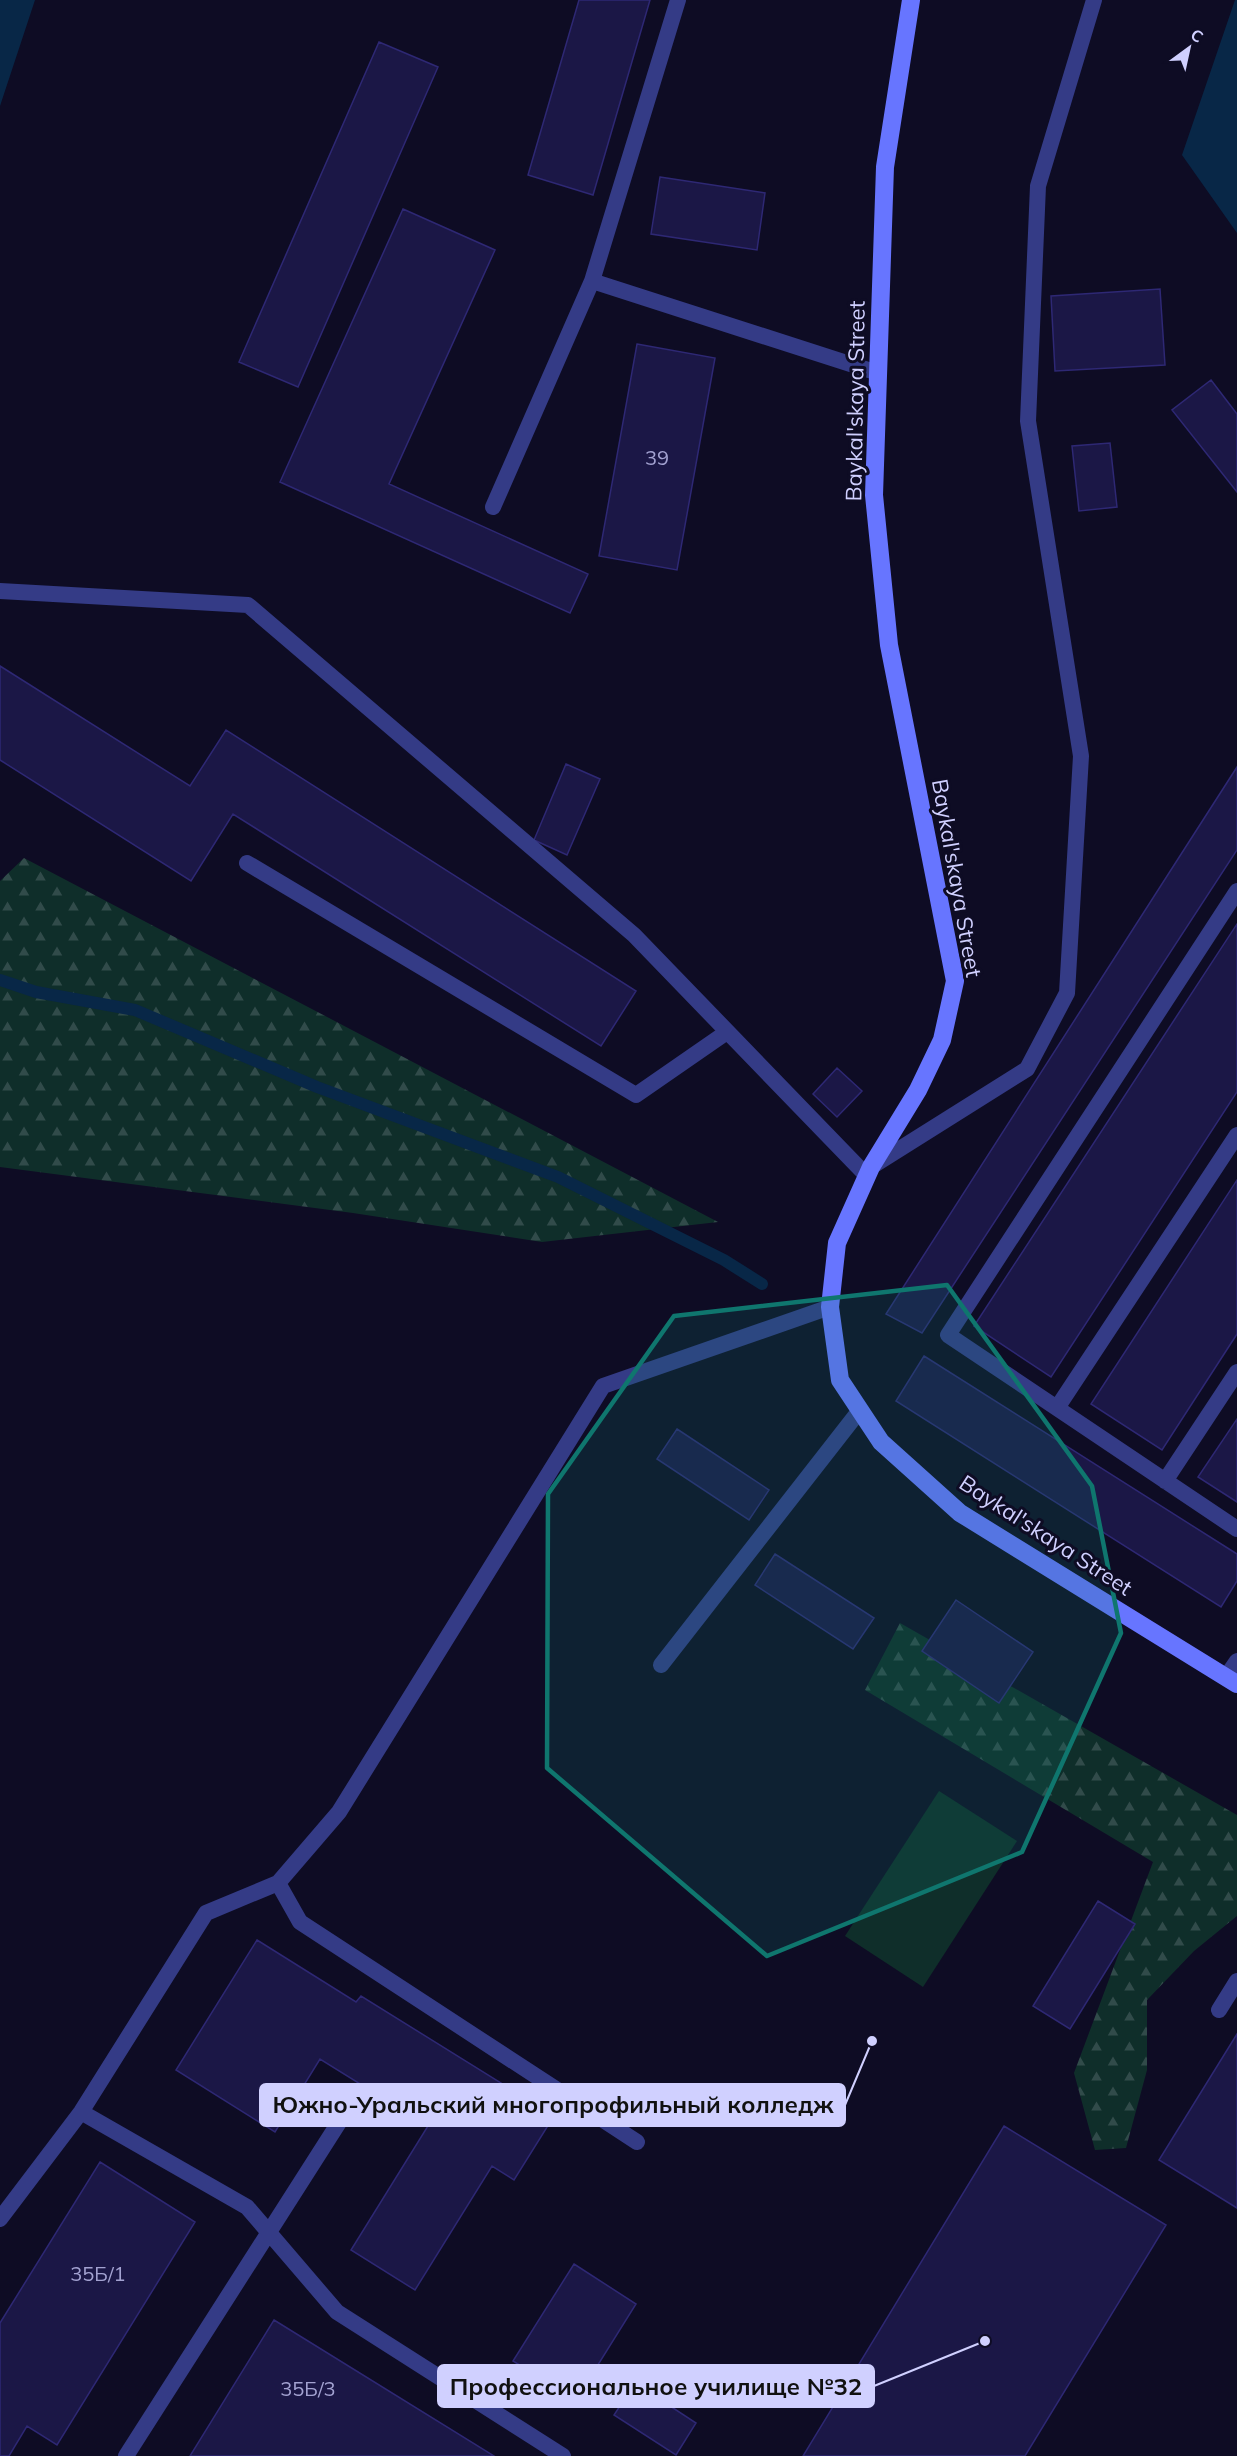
<svg xmlns="http://www.w3.org/2000/svg" width="1237" height="2456" font-family="Mulish,sans-serif">
<style>
.grass{fill:#0f2e2a}
.forest{fill:url(#forest-firs)}
.water{fill:#082747}
.lines{fill:none;stroke-linecap:round;stroke-linejoin:round}
.stream{stroke:#082747;stroke-width:12}
.building{fill:#1b1746;stroke:#2e2874;stroke-width:1.5}
.lane{stroke:#343b86;stroke-width:16}
.secondary{stroke:#6775ff;stroke-width:18}
.marked{fill:#0f766e;fill-opacity:0.2;stroke:#0f766e;stroke-width:4.5;stroke-linejoin:round}
.labels{text-anchor:middle;dominant-baseline:central;stroke-width:6;stroke-linejoin:round;paint-order:stroke}
.number-label{font-size:20px;fill:#a3a2d1}
.street-label{font-size:22px;fill:#d0d0ff;stroke:#0e0c24}
.leader{fill:none;stroke:#d0d0ff;stroke-width:2}
.callout-dot{fill:#d0d0ff;stroke:#0e0c24;stroke-width:2}
.callout{fill:#d0d0ff;stroke:#d0d0ff;stroke-width:2}
.callout-label{font-size:24px;text-anchor:middle;font-weight:bold;fill:#111}
</style>
<defs>
<pattern id="forest-firs" width="22" height="20" patternUnits="userSpaceOnUse" patternTransform="scale(1.5)"><rect width="22" height="20" fill="#0f2e2a"/><path d="M5 1l3.5 6h-7zM16 11l3.5 6h-7z" fill="#314b4a"/></pattern>
</defs>
<rect width="100%" height="100%" fill="#0e0c24"/>
<!-- grass -->
<path class="grass" d="M939,1791L1017,1841L923,1987L845,1936Z"/>
<!-- forest -->
<path class="forest" d="M24,858L718,1222L542,1242L353,1213L0,1167V881Z
M900,1623L1237,1815V1916L1194,1951L1147,2000V2070L1126,2148L1095,2150L1074,2073L1153,1862L865,1690Z"/>
<!-- water -->
<path class="water" d="M0,0H35L0,106Z
M1235,0H1237V233L1182,155Z"/>
<g class="lines">
<!-- stream -->
<path class="stream" d="M0,980L36,992L135,1010L317,1087L558,1177L724,1260L762,1284"/>
</g>
<!-- building -->
<path class="building" d="M579,0H650L593,195L528,175Z
M379,42L438,67L298,387L239,362Z
M660,177L765,193L757,250L651,234Z
M403,209L495,250L389,484L588,574L570,613L280,482Z
M1160,289L1165,365L1055,371L1051,296Z
M637,344L715,358L677,570L599,556Z
M1211,380L1237,414V492L1172,410Z
M1110,443L1117,507L1079,511L1072,446Z
M0,666L190,786L226,730L636,991L601,1046L233,814L191,881L0,760Z
M566,764L600,779L567,855L534,840Z
M1237,767V850L922,1333L886,1314Z
M1237,924V1092L1051,1377L974,1326Z
M837,1068L862,1091L837,1117L813,1094Z
M1237,1180V1334L1162,1450L1091,1404Z
M924,1356L1237,1554V1581L1221,1607L896,1401Z
M1237,1419V1502L1198,1477Z
M677,1429L769,1490L749,1520L657,1459Z
M775,1554L874,1618L853,1649L755,1585Z
M956,1600L1033,1652L999,1703L922,1651Z
M1098,1901L1135,1924L1070,2029L1033,2006Z
M257,1940L356,2002L361,1996L554,2116L514,2180L492,2166L415,2290L351,2250L428,2126L320,2059L275,2132L176,2070Z
M1237,2034V2208L1159,2160Z
M1004,2126L1166,2225L1025,2456H803Z
M100,2162L195,2222L57,2445L27,2426L9,2456H0V2323Z
M574,2264L636,2304L576,2400L513,2361Z
M274,2320L494,2456H190Z
M635,2383L696,2423L676,2455L614,2415Z"/>
<g class="lines">
<!-- lane -->
<path class="lane" d="M592,281L878,373
M493,507L592,281L678,0
M0,591L248,605L634,935L867,1176
M247,863L636,1095L727,1032
M1237,891L948,1335L1237,1529
M871,1167L1027,1069L1067,993L1081,756L1028,421L1038,186L1094,0
M1057,1408L1237,1135
M1165,1481L1237,1372
M661,1665L860,1410
M1226,1677L1237,1661
M278,1883L300,1922L637,2142
M1219,2010L1237,1981
M81,2112L247,2207L337,2312L563,2456
M0,2219L81,2112L206,1913L278,1883L339,1812L603,1386L830,1307
M126,2456L345,2113"/>
<!-- secondary -->
<path class="secondary" d="M911,0L885,167L874,495L889,645L955,981L942,1040L918,1090L871,1167L837,1243L830,1307L840,1380L881,1442L960,1513L1237,1684"/>
</g>
<!-- marked area -->
<path class="marked" d="M947,1285L1092,1486L1121,1633L1022,1852L767,1956L547,1768L548,1494L674,1316Z"/>
<g class="labels">
<!-- number labels -->
<g class="number-label">
<text x="657" y="457">39</text>
<text x="98" y="2273">35Б/1</text>
<text x="308" y="2388">35Б/3</text>
</g>
<!-- street labels -->
<g class="street-label">
<text transform="translate(855 401) rotate(-89)">Baykal'skaya Street</text>
<text transform="translate(957 878) rotate(80)">Baykal'skaya Street</text>
<text transform="translate(1046 1535) rotate(33)">Baykal'skaya Street</text>
</g>
</g>
<!-- callouts -->
<path class="leader" d="M872 2041L845 2105M985 2341L874 2386"/>
<g class="callout-dot">
<circle cx="872" cy="2041" r="6"/>
<circle cx="985" cy="2341" r="6"/>
</g>
<g class="callout">
<rect x="260" y="2084" width="585" height="42" rx="6"/>
<rect x="438" y="2365" width="436" height="42" rx="6"/>
</g>
<g class="callout-label">
<text x="553" y="2113">Южно-Уральский многопрофильный колледж</text>
<text x="656" y="2395">Профессиональное училище №32</text>
</g>
<!-- north arrow -->
<g transform="translate(1189 48) rotate(33)" stroke="#0e0c24" stroke-width="4.5" paint-order="stroke">
<path d="M0-4.5L10 22L0 15L-10 22Z" fill="#d0d0ff"/>
<text y="-9" font-size="16" font-weight="bold" text-anchor="middle" fill="#d0d0ff">С</text>
</g>
</svg>
